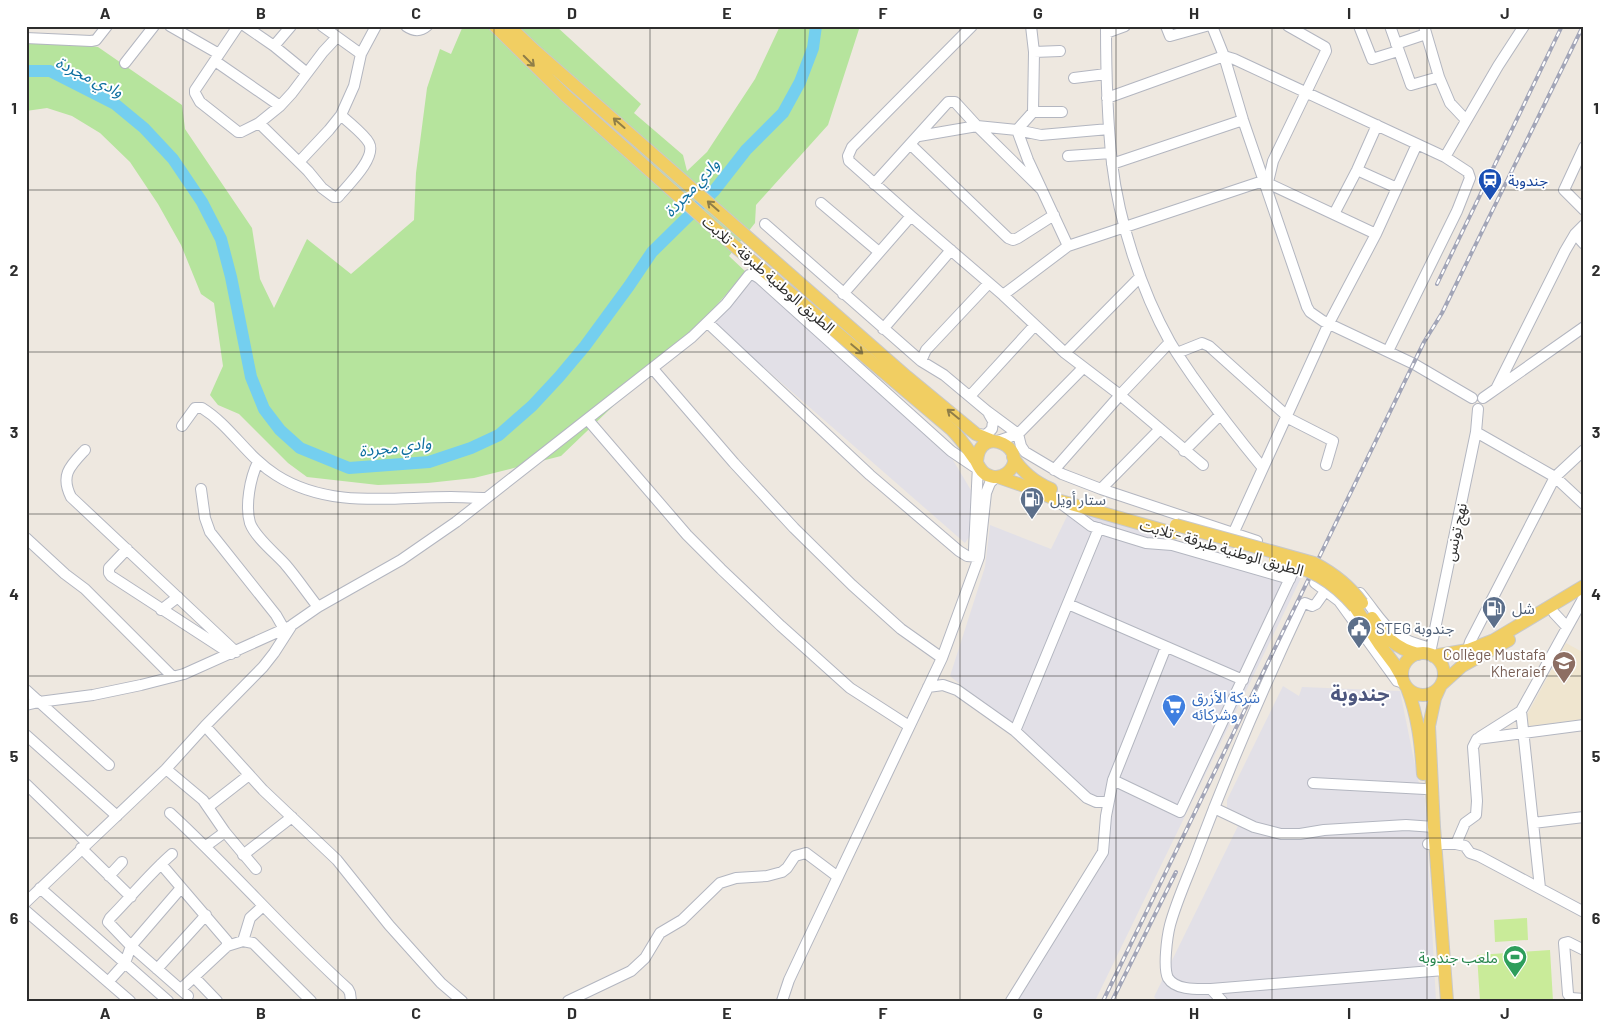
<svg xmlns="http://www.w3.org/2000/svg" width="1610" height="1027" font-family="Barlow,'Noto Sans Arabic',sans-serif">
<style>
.industrial{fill:#e2e0e7}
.education{fill:#efe5cf}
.green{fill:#b6e49d}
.pitch{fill:#c9eb99}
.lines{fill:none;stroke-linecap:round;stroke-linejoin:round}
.river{stroke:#74cfef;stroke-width:12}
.minor-casing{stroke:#b3b6c0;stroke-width:12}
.major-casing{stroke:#c8c8c8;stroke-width:14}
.minor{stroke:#fff;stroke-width:10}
.major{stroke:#f1ce62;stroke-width:12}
.rail-casing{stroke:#a2a5b7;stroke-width:4}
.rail{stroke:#fff;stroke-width:2;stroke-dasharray:5.5;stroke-linecap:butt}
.major-bridge-casing{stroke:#c8c8c8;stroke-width:14;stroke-linecap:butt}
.major-bridge{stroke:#f1ce62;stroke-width:12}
.oneway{stroke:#8f7e48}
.grid{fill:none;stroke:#2d2d2d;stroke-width:1;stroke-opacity:0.55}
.labels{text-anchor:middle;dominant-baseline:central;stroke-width:4;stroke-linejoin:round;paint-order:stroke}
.transit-label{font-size:15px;fill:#164399;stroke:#fff;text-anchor:start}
.street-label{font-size:15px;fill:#2d2d2d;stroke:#fff}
.service-label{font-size:15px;fill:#4e5e75;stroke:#fff;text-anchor:start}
.education-label{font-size:15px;fill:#785e54;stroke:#fff;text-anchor:end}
.shop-label{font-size:15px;fill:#366cbe;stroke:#fff;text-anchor:start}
.leisure-label{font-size:15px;fill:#27864d;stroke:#fff;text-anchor:end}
.water-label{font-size:16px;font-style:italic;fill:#0e6fa0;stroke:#fff}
.district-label{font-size:20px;font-weight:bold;fill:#4c567e;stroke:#fff}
.neatline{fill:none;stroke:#2d2d2d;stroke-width:2}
.grid-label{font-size:16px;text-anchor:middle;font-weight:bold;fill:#2d2d2d}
</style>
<rect width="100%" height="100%" fill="#eee8e0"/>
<!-- industrial -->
<path class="industrial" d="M746,272L950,455L972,492L974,530L965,543L706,317Z
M1071,508L1301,578L1095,1001H1017L1107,856L1110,823L1113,814L950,676L985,567L990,525L1051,549Z
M1283,686L1299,696L1302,687L1400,691L1418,780L1425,799L1436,1001H1158L1154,997L1238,826L1227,807V800Z"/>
<!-- education -->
<path class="education" d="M1566,643L1584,653V719L1531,726L1528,725L1527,715Z"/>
<!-- green -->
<path class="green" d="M463,26H556L641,104L634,113L683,155L687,171L707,152L755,79L780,26H860L828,125L756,205L755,223L729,256L746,272L706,317L561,456L474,478L428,483L378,485L307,477L288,463L239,414L218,405L210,395L223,366L214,303L201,294L181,245L158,204L130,162L100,133L72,116L47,108L26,111V43L63,41L98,47L182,105L185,129L252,228L260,279L274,308L307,239L351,274L414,220L416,173L427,88L440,49L451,54Z"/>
<!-- pitch -->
<path class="pitch" d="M1527,918L1528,940L1495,942L1494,920Z
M1550,950L1553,1001H1480L1477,955Z"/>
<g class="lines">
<!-- river -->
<path class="river" d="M26,71H50L115,104L144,128L173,159L202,202L221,239L231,277L251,377L264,409L280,430L300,448L349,468L429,462L471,448L499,435L532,406L559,377L585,346L629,286L652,252L714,191L746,150L783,113L800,82L813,48L816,26"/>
<!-- minor casing -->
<g class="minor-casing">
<path id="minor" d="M170,26L219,54
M238,26L195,90V93L200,102L238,132H241L259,123L280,106L292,93L323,52L337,37
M245,26L274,46L307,73
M322,26L361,54
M406,26C413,31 420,32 427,26
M972,26L852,147L848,156L849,161L911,216L1003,295L1065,353L1120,395L1203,465
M1106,26C1106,72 1107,117 1112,163C1119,222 1141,290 1170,342C1177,354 1185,365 1193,377C1215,408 1238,438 1262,467
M1166,26L1170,36L1206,26
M1212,26L1224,56L1243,120L1307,307L1310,312L1323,321L1414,364L1472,398
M1359,26L1372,59L1398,51
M1390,26L1411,85L1439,77
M1424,26L1439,77L1450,103L1466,120
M1106,33L1125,26
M26,38L91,41L96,40L107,26
M1396,44L1426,34
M274,46L291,26
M1034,52L1060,51
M215,61L280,106
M125,63L154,26
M1074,78L1106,74
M1107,98L1224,56L1234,59L1445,157L1468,172L1470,178L1457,211L1388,351
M1033,112H1062
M259,123L308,171L322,188L334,197H338C347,186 377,158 369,143C364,134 349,123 341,115
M1017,130L1028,160L1068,246
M1017,130L1033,112L1034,52L1031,26
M919,136L977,126L1017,130L1041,135L1109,129
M911,145L1008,238L1013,240L1018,238L1054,215
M1584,147L1564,190L1584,210
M1068,156L1111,153
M1445,157L1498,66L1524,26
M299,162L329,130L341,115L354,86L361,54L376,26
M1112,164L1243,120
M1357,170L1397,188
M1268,182L1273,161L1326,51L1325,47L1288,26
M874,184L948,102H955L977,126L1042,190
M821,203L879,252
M1334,214L1357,170L1377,125
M765,224L921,361L944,375L987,411L1018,434L1021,446L1025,452L1062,474L1101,489L1257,541
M1575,234L1584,244
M843,294L911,216
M1003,295L1068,246L1263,181L1376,234
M708,323L870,475L959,551L967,556L979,557
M883,329L951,250
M1065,353L1140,277
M1177,353L1202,343L1209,346L1286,415
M921,361L926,350L989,283
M653,369L734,463L794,528L852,585L901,629L942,658
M1496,389L1565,251L1575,234L1584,225
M970,396L1035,325
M1483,398L1584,327
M1286,417L1333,441L1326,465
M588,420L687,535L721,569L781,626L850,688L909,726
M182,426L195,408H202C231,426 247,457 276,475C329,509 392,497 451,497C463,497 474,498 486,498
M1476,432L1555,477L1584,504
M976,434L986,435L992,429L993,421L989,414
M998,441L1018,434L1083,368
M85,450C70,466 60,475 71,497L236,652
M1184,451L1220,415
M258,462C250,478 245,506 250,523C255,537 275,553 285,564C297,578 307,593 318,607
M1054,470L1120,395L1170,342
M201,489L205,518L210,532L276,615L284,629
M1101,489L1159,430
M1059,502L1091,526L1146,543L1172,545L1290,579
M1233,534L1329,323L1376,234L1417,144
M26,538L65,574L85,589L173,677
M127,549L109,568V573L111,576L231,654
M974,550L978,465
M1321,569L1315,583L1339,601L1397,681L1404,683
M1326,590L1316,604L1312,606L1305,603L1302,605C1265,684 1230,765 1199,847C1190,872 1177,899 1170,925C1167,937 1163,968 1168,978C1176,991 1199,989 1211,989L1444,970
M1360,593C1387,626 1386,637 1431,648
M1068,604L1243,680
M161,610L178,597
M1554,613L1567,627
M1430,653L1476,432L1478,409
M1466,656L1470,642L1555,477L1584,450
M928,687L943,685L957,690L1015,731L1087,798L1096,802H1108
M26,690L109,765
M26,705L39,702L93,695L141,685L184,674L291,626
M1521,711L1540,888
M205,726L263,790L337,860L389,925L441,983L462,1001
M1015,731L1099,528
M26,735L117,816
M1480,737L1521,711L1584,597
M166,769L203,800L225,832L256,869
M1113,780L1180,812L1299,559
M1313,783L1425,789
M26,784L87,843
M208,807L249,775
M1214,808L1254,827L1281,834H1300L1324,830L1406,825L1434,827
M170,813C232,870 286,933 348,989L350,993L351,1001
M1533,823L1584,817
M1428,844H1456L1465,846L1470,853L1479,856L1584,912
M1456,844L1465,823L1476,815L1477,801L1473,747L1477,739L1584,725
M206,846L225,832
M81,848L131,897
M172,854C149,874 131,897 110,918L108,922L131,946L188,996
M243,855L292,817
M161,864L227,941V946L181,989
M109,876L122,862
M40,888L168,1001
M26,902L166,769L205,726L263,667L274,653L292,625L318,607L401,560L456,522L692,337L726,304L749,275H754L759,278L951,451L982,472
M26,911L130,1001
M243,941L250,918L263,906
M227,946L243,941L253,943L311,1001
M1584,950L1568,942L1564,943L1568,994L1571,998L1584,999
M157,969L206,915
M194,977L217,1001
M108,982L125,963L131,946L181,888
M1211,989L1222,1001
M568,1001L631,971L645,958L660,933L682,920L720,883L736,878L767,876L782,872L787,868L795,856L806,853L838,877
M782,1001L789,980L805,946L942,658L979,557L986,493L990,483L996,477
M1011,1001L1103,852L1106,816L1113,780L1166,647"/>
</g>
<!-- major casing -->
<g class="major-casing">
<path id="major" d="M495,26L566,96L739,250L952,430C961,439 967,448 974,458C977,461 977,464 980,468C985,477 998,480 1007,473C1033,451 980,421 977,461
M509,26L534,50L907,377L976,434L993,441
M1013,457C1022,472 1035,482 1051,489
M998,477L1030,488L1057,500L1173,533
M1355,607L1380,645L1395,665L1402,677
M1372,618C1384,636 1396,649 1418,654
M1402 674a21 21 0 1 1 42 0a21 21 0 1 1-42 0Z
M1433,656L1468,650L1494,640L1584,586
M1442,684L1462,666L1509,640
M1440,687L1435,698L1429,726L1434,827L1447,1001
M1407,688C1418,716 1421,744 1423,774"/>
</g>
<!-- minor -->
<use href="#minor" class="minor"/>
<!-- major -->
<use href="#major" class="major"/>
<!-- rail casing -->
<g class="rail-casing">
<path id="rail" d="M1437,284L1562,26
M1103,1001L1424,342L1442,313L1583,26
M1112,1001L1176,872"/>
</g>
<!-- rail -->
<use href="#rail" class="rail"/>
<!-- major-bridge casing -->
<g class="major-bridge-casing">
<path id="major-bridge" d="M1176,525L1314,563C1333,573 1349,585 1362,603
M1275,560C1310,569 1331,579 1355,607"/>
</g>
<!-- major-bridge -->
<use href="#major-bridge" class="major-bridge"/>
</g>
<!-- one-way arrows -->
<defs><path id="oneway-shaft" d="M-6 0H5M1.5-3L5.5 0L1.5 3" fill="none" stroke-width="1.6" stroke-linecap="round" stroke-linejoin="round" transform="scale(1.25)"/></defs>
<g class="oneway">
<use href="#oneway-shaft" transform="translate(529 61) rotate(45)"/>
<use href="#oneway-shaft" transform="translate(619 123) rotate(-139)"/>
<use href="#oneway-shaft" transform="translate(713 206) rotate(-139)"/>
<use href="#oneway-shaft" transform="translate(857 349) rotate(40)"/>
<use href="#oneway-shaft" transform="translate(953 414) rotate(-141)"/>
</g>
<!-- grid -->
<path class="grid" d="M183,26V1001M338,26V1001M494,26V1001M650,26V1001M805,26V1001M960,26V1001M1116,26V1001M1272,26V1001M1427,26V1001M26,190H1584M26,352H1584M26,514H1584M26,676H1584M26,838H1584"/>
<!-- icons -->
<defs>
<g id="station-pin" transform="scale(1.25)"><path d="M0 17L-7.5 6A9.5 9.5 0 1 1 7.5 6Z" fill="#1a4fb4" stroke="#fff"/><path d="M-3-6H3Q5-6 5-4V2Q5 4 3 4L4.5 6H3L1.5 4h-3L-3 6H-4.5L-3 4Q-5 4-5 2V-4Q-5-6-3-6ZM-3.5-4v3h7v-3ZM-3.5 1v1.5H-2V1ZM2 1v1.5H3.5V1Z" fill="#fff"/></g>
<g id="fuel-pin" transform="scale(1.25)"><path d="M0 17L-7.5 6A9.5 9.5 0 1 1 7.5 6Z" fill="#5c6f8a" stroke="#fff"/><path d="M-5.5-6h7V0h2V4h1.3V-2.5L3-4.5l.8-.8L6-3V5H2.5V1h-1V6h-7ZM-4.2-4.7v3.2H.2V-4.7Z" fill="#fff"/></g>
<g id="civic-pin" transform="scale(1.25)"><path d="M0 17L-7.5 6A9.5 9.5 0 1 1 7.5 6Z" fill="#5c6f8a" stroke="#fff"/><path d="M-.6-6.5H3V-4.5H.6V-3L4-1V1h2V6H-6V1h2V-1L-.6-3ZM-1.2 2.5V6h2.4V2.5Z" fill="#fff"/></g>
<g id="school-pin" transform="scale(1.25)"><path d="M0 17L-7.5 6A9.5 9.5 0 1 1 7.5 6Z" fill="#8d6e63" stroke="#fff"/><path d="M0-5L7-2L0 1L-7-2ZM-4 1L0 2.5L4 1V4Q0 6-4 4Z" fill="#fff"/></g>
<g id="supermarket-pin" transform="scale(1.25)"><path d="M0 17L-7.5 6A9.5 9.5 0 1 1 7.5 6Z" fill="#3f7fe0" stroke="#fff"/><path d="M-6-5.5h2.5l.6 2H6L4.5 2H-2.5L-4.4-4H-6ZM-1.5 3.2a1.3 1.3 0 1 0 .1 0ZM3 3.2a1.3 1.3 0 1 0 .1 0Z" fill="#fff"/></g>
<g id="stadium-pin" transform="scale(1.25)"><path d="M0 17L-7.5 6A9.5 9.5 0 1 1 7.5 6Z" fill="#2e9e5b" stroke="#fff"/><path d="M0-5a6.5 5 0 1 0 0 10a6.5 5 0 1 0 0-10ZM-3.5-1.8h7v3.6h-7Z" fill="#fff"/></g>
</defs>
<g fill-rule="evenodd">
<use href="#station-pin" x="1490" y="180"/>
<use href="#fuel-pin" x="1032" y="499"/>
<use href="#fuel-pin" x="1494" y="608"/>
<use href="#civic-pin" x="1359" y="628"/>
<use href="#school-pin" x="1564" y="663"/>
<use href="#supermarket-pin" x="1174" y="706"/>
<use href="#stadium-pin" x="1515" y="957"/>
</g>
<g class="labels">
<!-- transit labels -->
<g class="transit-label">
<text x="1508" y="180">جندوبة</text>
</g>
<!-- street labels -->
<g class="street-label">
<text transform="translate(769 274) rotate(41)">الطريق الوطنية طبرقة - تلابت</text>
<text transform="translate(1455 532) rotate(-78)">نهج تونس</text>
<text transform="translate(1222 547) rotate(16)">الطريق الوطنية طبرقة - تلابت</text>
</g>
<!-- service labels -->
<g class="service-label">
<text x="1050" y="499">ستار أويل</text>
<text x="1512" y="608">شل</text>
<text x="1376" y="628">STEG جندوبة</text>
</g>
<!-- education labels -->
<g class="education-label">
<text x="1546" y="654">Collège Mustafa<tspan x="1546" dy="17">Kheraief</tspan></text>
</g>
<!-- shop labels -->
<g class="shop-label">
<text x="1192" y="697">شركة الأزرق<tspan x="1192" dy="17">وشركائه</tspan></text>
</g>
<!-- leisure labels -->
<g class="leisure-label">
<text x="1498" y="957">ملعب جندوبة</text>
</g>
<!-- water labels -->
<g class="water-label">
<text transform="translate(90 76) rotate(26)">وادي مجردة</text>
<text transform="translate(691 187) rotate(-47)">وادي مجردة</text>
<text transform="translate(395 446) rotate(-7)">وادي مجردة</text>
</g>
<!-- district labels -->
<g class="district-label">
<text x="1360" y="693">جندوبة</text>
</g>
</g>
<!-- border -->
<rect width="1610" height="1027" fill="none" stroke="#ffffff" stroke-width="55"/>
<rect x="28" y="28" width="1554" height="972" class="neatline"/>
<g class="grid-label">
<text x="105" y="19">A</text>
<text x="261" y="19">B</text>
<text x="416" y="19">C</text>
<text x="572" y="19">D</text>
<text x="727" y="19">E</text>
<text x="883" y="19">F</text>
<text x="1038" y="19">G</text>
<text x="1194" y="19">H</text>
<text x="1349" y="19">I</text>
<text x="1505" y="19">J</text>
<text x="14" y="114">1</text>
<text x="1596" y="114">1</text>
<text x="14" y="276">2</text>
<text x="1596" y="276">2</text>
<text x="14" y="438">3</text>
<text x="1596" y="438">3</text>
<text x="14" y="600">4</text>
<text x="1596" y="600">4</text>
<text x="14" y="762">5</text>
<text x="1596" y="762">5</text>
<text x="14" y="924">6</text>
<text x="1596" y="924">6</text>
<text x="105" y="1019">A</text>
<text x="261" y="1019">B</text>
<text x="416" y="1019">C</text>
<text x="572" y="1019">D</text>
<text x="727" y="1019">E</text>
<text x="883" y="1019">F</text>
<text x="1038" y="1019">G</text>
<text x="1194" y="1019">H</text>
<text x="1349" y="1019">I</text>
<text x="1505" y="1019">J</text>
</g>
</svg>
